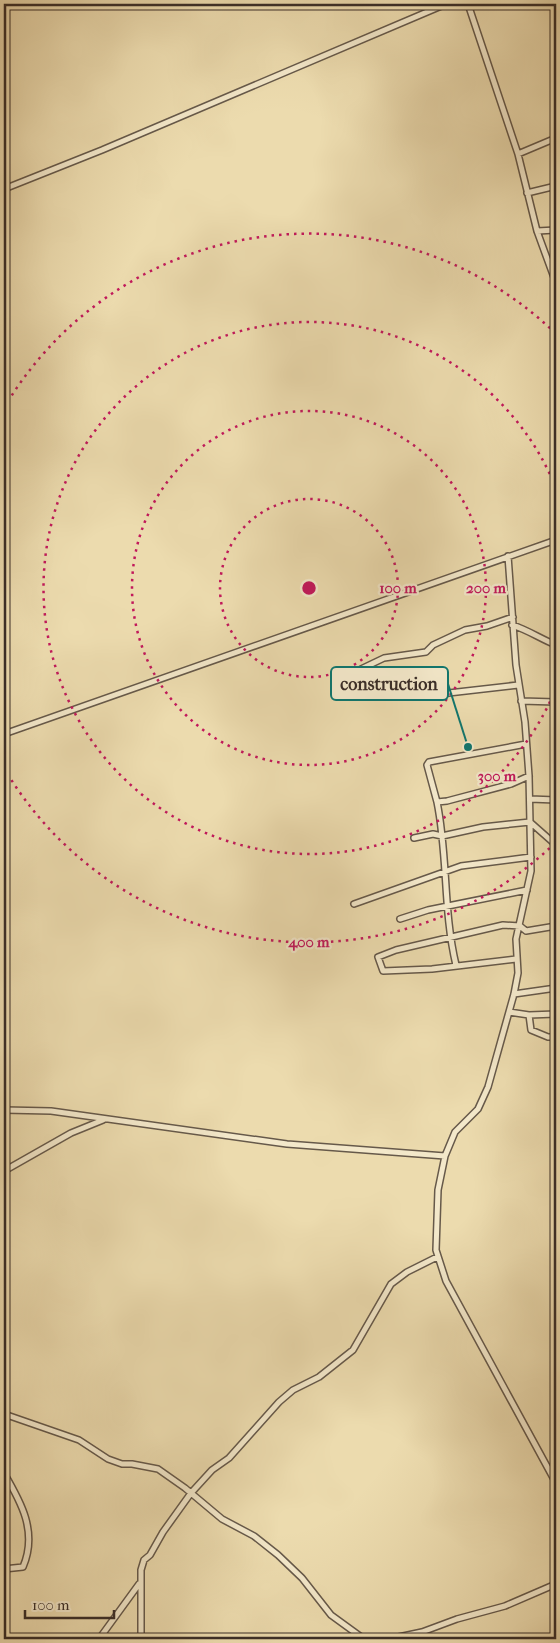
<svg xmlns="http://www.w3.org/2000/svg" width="560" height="1643" font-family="'IM FELL French Canon',serif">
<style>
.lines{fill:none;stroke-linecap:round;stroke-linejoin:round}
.minor-casing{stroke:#66594a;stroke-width:8}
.minor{stroke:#f3e8ca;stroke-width:5}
.ring{fill:none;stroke:#c2185b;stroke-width:2.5;stroke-dasharray:2.5 5}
.centre{fill:#c2185b;stroke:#f3e8ca;stroke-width:2.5}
.ring-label{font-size:15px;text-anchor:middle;font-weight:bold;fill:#c2185b;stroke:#f3e8ca;stroke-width:4.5;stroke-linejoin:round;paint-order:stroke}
.leader{fill:none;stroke:#0f766e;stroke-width:2}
.callout-dot{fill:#0f766e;stroke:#f3e8ca;stroke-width:2}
.callout{fill:#f3e8ca;stroke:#0f766e;stroke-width:2}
.callout-label{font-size:18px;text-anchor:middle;font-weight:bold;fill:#3a2e28}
</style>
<rect width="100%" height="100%" fill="#ecdbae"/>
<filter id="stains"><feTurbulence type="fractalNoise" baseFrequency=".004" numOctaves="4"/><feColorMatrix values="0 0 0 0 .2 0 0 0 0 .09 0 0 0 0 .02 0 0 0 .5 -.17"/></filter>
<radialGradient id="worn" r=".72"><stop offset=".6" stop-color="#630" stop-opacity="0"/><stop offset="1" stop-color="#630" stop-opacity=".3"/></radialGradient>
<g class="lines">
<!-- minor casing -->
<g class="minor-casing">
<path id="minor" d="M468,4L518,154L537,231L556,283
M518,154L556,138
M4,189L102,150L446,4
M527,193L556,186
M537,231L556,230
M508,556L516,665L525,722L529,776L531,871L516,939L518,973L514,994L488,1087L478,1109L455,1132L445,1156L438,1190L436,1250L446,1281L556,1483
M512,625C528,630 541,639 556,645
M361,669L384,658L426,652L433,645L465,630L487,626L513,617
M431,695L518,685
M521,701L556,702
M4,734L556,540
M526,744L429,762L427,765L437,802L447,801L511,784L529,776
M530,799L556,800
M437,802C448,855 443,911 456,965
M414,838L433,834L442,836L483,827L530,822L556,845
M354,904L461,866L531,857
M400,919L428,910L527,890
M516,959L432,969L383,971L378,957L396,950L503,925L520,926L526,931L556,926
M514,994L556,988
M509,1012L529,1015L531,1030L548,1037H556
M529,1015L556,1014
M4,1110L51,1111L287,1144L445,1156
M4,1171L71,1133L103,1120
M4,1414L79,1440L108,1459L122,1464H132L158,1469L185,1488L222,1519L254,1536L278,1555L302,1578L331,1615L364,1639
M4,1473C21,1502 38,1532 23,1567L4,1569
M99,1639L139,1584
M141,1639V1570L144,1560L150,1555L163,1532L191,1493L212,1470L229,1458L279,1402L293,1390L319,1377L353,1350L391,1284L407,1272L437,1257
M389,1639L422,1632L457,1619L505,1606L556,1584"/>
</g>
<!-- minor -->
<use href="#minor" class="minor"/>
</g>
<!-- distance rings -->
<g class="ring">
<circle cx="309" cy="588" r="89"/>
<circle cx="309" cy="588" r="177"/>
<path d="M556 688A266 266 0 1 1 556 488"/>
<path d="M555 843A354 354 0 0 1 4 768M4 408A354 354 0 0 1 555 333"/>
</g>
<circle cx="309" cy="588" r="8" class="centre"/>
<g class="ring-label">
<text x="398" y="593">100 m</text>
<text x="486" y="593">200 m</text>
<text x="497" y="781">300 m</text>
<text x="309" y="947">400 m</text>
</g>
<!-- callouts -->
<path class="leader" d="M468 747L448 684"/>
<circle class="callout-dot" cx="468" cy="747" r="5"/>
<rect class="callout" x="331" y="667" width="117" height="33" rx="5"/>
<g class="callout-label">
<text x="389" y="690">construction</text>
</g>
<!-- margin -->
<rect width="560" height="1643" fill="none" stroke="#ecdbae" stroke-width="20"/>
<rect x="5" y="5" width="550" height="1633" fill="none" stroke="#3a2e28" stroke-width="2.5"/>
<rect x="10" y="10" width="540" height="1623" fill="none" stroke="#3a2e28"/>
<!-- scale -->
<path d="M25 1610v8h89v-8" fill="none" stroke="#3a2e28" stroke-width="2.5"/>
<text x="32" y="1610" font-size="15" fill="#3a2e28" stroke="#f3e8ca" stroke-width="4" paint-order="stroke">100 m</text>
<rect width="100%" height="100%" filter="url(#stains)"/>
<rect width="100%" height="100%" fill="url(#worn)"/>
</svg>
